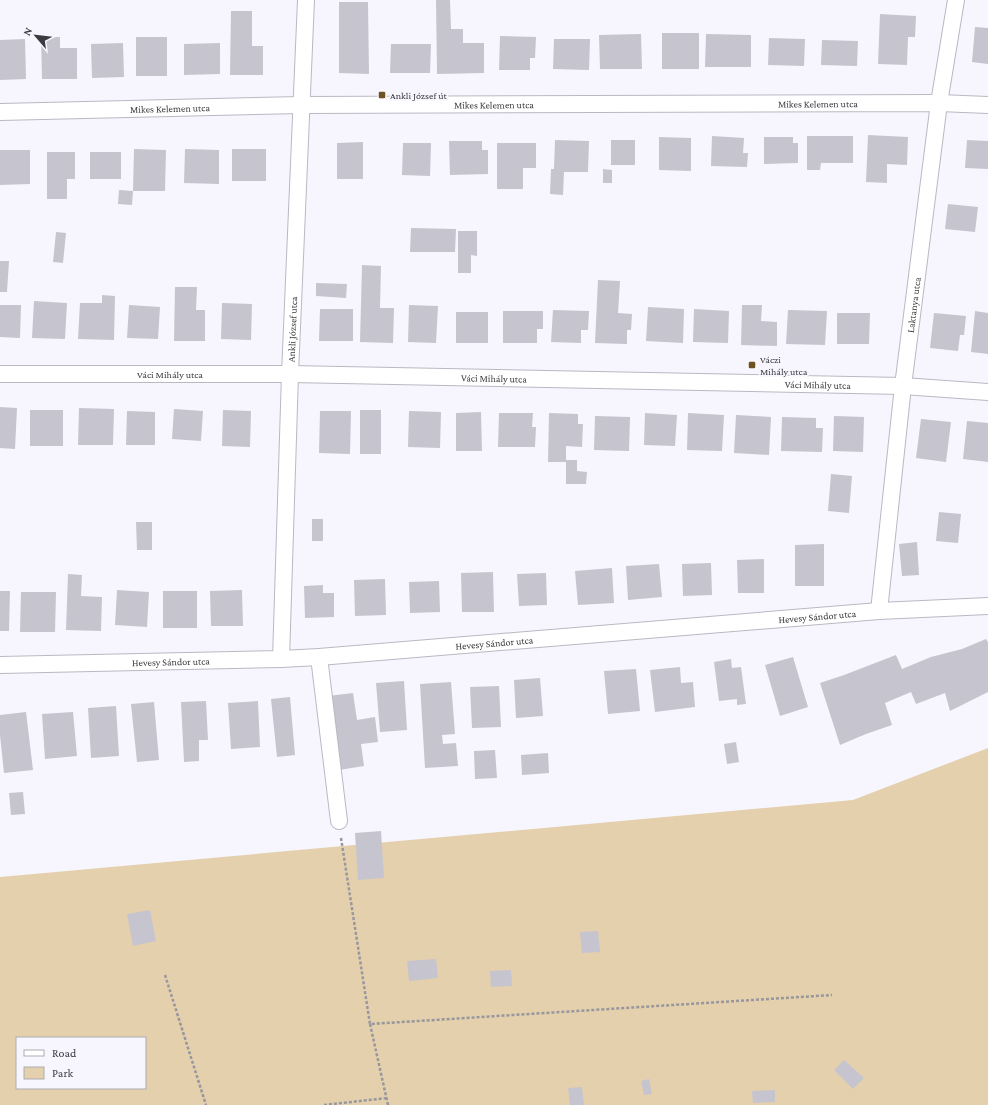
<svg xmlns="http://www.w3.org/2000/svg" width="988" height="1105" font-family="'Crimson Pro',serif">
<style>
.green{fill:#e5d0ae;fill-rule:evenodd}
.building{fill:#c6c4ce}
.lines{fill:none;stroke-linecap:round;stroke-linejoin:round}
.minor-casing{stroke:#bab8c2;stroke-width:18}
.path{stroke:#97979d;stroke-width:2.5;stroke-dasharray:3 2;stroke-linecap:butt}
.minor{stroke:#fff;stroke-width:16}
.poi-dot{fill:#6d5224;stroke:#f7f6fe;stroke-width:1.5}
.labels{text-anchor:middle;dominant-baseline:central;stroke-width:3.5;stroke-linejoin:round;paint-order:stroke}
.poi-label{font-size:10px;fill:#3b3b3f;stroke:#f7f6fe;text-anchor:start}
.street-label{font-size:10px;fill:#3b3b3f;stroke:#f7f6fe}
</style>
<rect width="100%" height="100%" fill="#f7f6fe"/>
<!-- green -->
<path class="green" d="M988,748V1105H0V877L853,800ZM17,1038H145V1088H17Z"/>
<!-- building -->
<path class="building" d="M436,0H450L451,29H463V43H484V73L437,74Z
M339,2H368L369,74L339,73Z
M231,11H252V46H263V75H230Z
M880,14L916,16L915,37H908L907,65L878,64Z
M975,27L988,28V64L972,62Z
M662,33H699V69H662Z
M641,34L642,69H600L599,35Z
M706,34L751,35V67H705Z
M500,36L536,37L535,58H530V70H499Z
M41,37H60V48H77V79H42Z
M136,37H167V76H136Z
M769,38L805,39L804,66L768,65Z
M25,39L26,79L0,80V40Z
M554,39H590L589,70L553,69Z
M822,40L858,41L857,66L821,65Z
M123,43L124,77L92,78L91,44Z
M220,43V74L184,75V44Z
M391,44H431L430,73H390Z
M868,135L908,137L907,165L887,164V183L866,182Z
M712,136L744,138L743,153H748L747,167L711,166Z
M807,136H853V163H821L820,170H807Z
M659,137L691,138V171L659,170Z
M764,137H793V143H798V163L764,164Z
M555,140L589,141L588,172H564L563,195L550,194L551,169H554Z
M611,140H635V165H611Z
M967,140L988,141V169L965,168Z
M449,141H482V150H488V174L450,175Z
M363,142V179H337V143Z
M403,143H431L430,176L402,175Z
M497,143H536V168H523V189H497Z
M134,149L166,150L165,191H133Z
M185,149L219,150V184L184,183Z
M232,149H266V181H232Z
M0,150H30V184L0,185Z
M47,152H75V179H67V199H47Z
M90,152H121V179H90Z
M603,169L612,170V183H603Z
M119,190L133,191L132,205L118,204Z
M948,204L978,207L975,232L945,229Z
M411,228L456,229L455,252H410Z
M458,231H477V256L471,255V273H458Z
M56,232L66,233L63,263L53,262Z
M0,261H9L7,292H0Z
M362,265L381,266L380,308H394L393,343L360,342Z
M598,280L620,281L618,313L632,314L631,330H627V344L595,343Z
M316,283L347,284L346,298L316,296Z
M175,287H197L196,310H205V341H174Z
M102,295L115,296L114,340L78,339L80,303H102Z
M34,301L67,303L65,339L32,338Z
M222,303L252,304L251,340L221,339Z
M0,305H21L20,338L0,337Z
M129,305L160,307L158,339L127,338Z
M409,305L438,306L436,343L408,342Z
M742,305H762L761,321L777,322V346L741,345Z
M648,307L684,309L683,343L646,341Z
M320,309H353V341H319Z
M694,309L729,311L728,343L693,342Z
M553,310L589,311L588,330H581V343L551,342Z
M788,310L827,311L825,345L786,344Z
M503,311H543V329H537V343H503Z
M975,311L988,313V354L971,352Z
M456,312H488V343H456Z
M837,313H870L869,344H837Z
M934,313L966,316L964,335H960L958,351L930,348Z
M0,407L17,408L15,449L0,448Z
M79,408L114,409L113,445H78Z
M174,409L203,411L201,441L172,439Z
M30,410H63V446H30Z
M223,410L251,411L250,447L222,446Z
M360,410H381V454H360Z
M127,411L155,412V445H126Z
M320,411H351L350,454L319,453Z
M409,411L441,412L440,448L408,447Z
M481,412L482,451H456V413Z
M499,413H533L532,427H536L535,447H498Z
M549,413L578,414V424H583L582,447L566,446V460H577V471L587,472L586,484H566V462H548Z
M645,413L677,415L675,446L644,445Z
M688,413L724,415L722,451L687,450Z
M736,415L771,417L769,455L734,453Z
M595,416L630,417L629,451L594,450Z
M834,416L864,417L863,452L833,451Z
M782,417L816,418V428H823L822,452L781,451Z
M921,419L951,422L946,462L916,458Z
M967,421L988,423V462L963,459Z
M831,474L852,476L849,513L828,511Z
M939,512L961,514L958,543L936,541Z
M312,519H323V541H312Z
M136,522H152V550H137Z
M917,542L919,575L902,576L899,544Z
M824,544V586H795V545Z
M764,559V593H738L737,560Z
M711,563L712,595L683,596L682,564Z
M659,564L662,597L628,600L626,566Z
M612,568L614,603L578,605L575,571Z
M493,572L494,612H462L461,573Z
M546,573L547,605L519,606L517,574Z
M68,574L82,575L81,596L102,597L101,631L66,630Z
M385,579L386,615L355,616L354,580Z
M439,581L440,612L410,613L409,582Z
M323,585V593H334V617L305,618L304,586Z
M117,590L149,592L147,627L115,625Z
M242,590L243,626H211L210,591Z
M0,591H10L9,631H0Z
M163,591H197V628H163Z
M21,592H56L55,632H20Z
M986,639L988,642V692L950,711L945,693L916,704L911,692L885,703L892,725L866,734L840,745L820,683L844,675L896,655L902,669L931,657L962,649Z
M793,657L808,707L780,716L765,665Z
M731,659L732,668L741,667L746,704L737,705V699L719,701L714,662Z
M680,667L681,683L693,682L695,707L655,712L650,670Z
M636,669L640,711L608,714L604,671Z
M540,678L543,716L516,718L514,680Z
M404,681L407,730L380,732L376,683Z
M451,682L455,734L442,735L443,744L456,743L458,766L425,768L420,684Z
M499,686L501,727L472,728L470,687Z
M353,693L357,720L375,717L378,742L361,744L364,766L339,770L328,696Z
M290,697L295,755L277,757L271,699Z
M206,701L208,740H199V761L184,762L181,702Z
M258,701L260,747L231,749L228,703Z
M154,702L159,760L137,762L131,704Z
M116,706L119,756L91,758L88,708Z
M26,712L33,770L4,773L0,735V715Z
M73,712L77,756L45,759L42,714Z
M736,742L739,762L727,764L724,744Z
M495,750L497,778L475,779L474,751Z
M548,753L549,773L522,775L521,755Z
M23,792L25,814L11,815L9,793Z
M381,831L384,878L358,880L355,833Z
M150,910L156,941L133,946L127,914Z
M598,931L600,952L582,953L580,932Z
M436,959L438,978L409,981L407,961Z
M511,970L512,986L491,987L490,971Z
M844,1060L864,1078L853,1089L834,1070Z
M649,1079L652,1094L644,1095L641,1081Z
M582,1087L584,1105H570L568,1088Z
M775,1090V1102L753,1103L752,1091Z"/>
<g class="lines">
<!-- minor casing -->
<g class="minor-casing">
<g id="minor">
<path id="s1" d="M0,112L302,105L939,103L988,105"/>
<path id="s2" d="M0,374H290L903,386L988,392"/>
<path id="s3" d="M879,611L903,386L939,103L956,0"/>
<path d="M319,657L339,821"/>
<path id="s4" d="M281,659L290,374L306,0"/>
<path id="s5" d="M0,665L281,659L319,657L879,611L988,606"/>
</g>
</g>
<!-- path -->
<path class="path" d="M341,838L370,1024L832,995
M165,975L206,1105
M370,1024L388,1105
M324,1105L387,1098"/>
<!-- minor -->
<use href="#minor" class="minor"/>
</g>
<!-- markers -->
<g class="poi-dot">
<rect x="378" y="91" width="8" height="8" rx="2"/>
<rect x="748" y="361" width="8" height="8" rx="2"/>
</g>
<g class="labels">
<!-- poi labels -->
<g class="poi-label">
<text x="390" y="95">Ankli József út</text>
<text x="760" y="359">Váczi<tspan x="760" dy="12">Mihály utca</tspan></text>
</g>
<!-- street labels -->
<g class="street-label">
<text stroke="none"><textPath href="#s1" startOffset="818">Mikes Kelemen utca</textPath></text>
<text stroke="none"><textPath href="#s1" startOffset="494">Mikes Kelemen utca</textPath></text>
<text stroke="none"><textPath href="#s1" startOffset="170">Mikes Kelemen utca</textPath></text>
<text stroke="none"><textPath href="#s3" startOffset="308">Laktanya utca</textPath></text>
<text stroke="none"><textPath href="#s4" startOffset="330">Ankli József utca</textPath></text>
<text stroke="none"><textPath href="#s2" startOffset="170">Váci Mihály utca</textPath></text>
<text stroke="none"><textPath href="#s2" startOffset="494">Váci Mihály utca</textPath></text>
<text stroke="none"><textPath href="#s2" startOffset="818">Váci Mihály utca</textPath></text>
<text stroke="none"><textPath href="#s5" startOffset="819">Hevesy Sándor utca</textPath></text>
<text stroke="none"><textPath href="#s5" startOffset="495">Hevesy Sándor utca</textPath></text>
<text stroke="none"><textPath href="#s5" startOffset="171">Hevesy Sándor utca</textPath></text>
</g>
</g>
<!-- legend -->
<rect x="16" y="1037" width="130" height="52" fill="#f7f6fe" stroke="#acabb2"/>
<rect x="24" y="1050" width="20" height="6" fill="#ffffff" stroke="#acabb2"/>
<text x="52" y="1057" font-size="12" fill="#3b3b3f">Road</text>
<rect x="24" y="1067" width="20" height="12" fill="#e5d0ae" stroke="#acabb2"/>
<text x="52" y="1077" font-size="12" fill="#3b3b3f">Park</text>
<!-- north arrow -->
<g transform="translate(36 36) rotate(298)" stroke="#f7f6fe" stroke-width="3" paint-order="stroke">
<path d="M0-3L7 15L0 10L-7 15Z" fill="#3b3b3f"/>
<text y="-6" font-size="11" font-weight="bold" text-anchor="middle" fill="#3b3b3f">N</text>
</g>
</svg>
